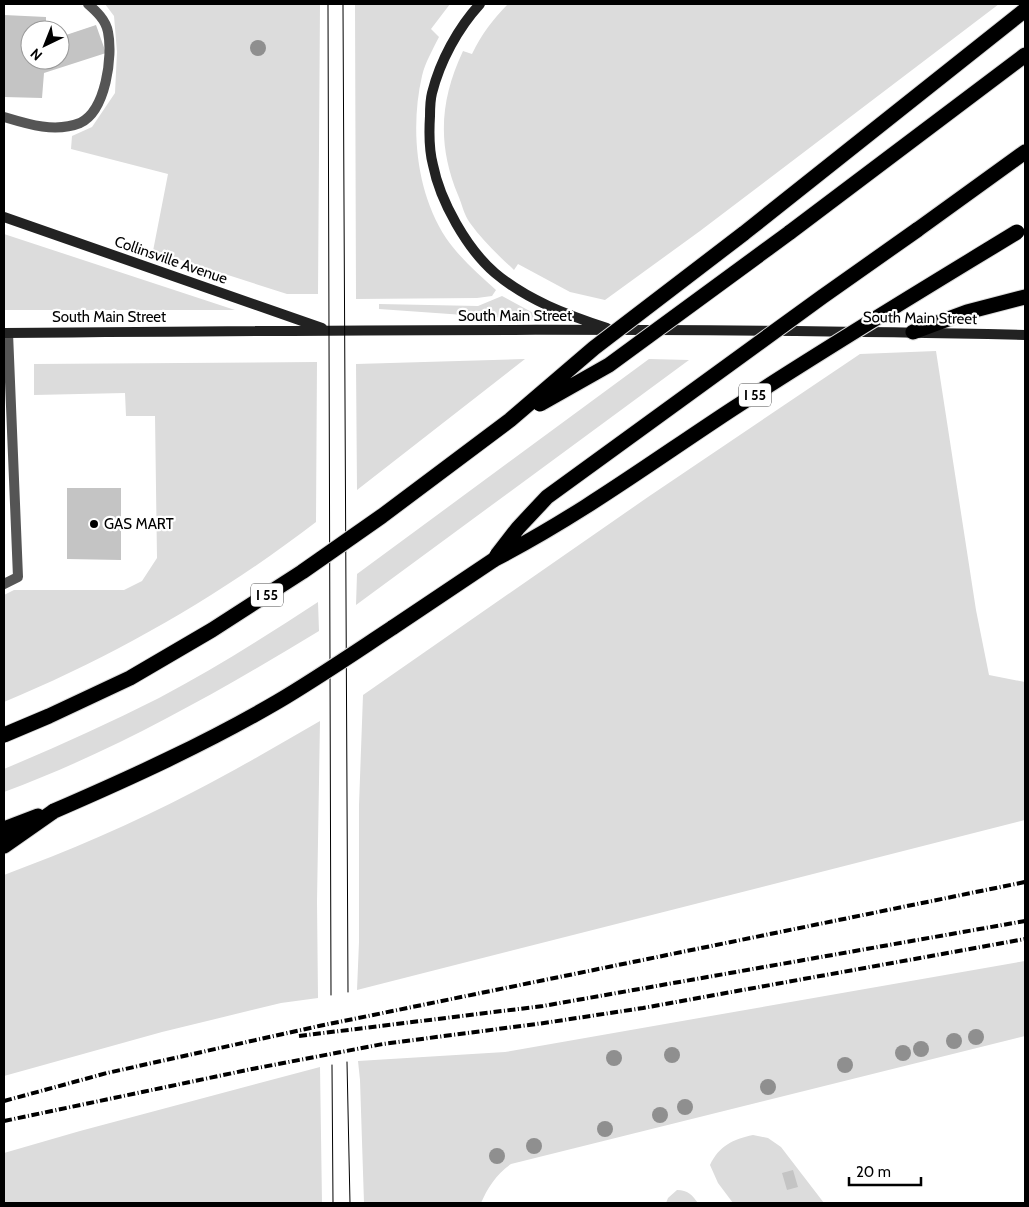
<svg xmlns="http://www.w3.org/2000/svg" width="1029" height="1207" font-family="Cabin,sans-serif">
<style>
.green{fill:#dcdcdc}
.building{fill:#c4c4c4}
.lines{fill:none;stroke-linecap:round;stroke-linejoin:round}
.highway-casing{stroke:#dbdbdb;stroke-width:17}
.lane{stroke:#555;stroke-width:10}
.secondary{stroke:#222;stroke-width:10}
.highway{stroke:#000;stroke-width:15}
.tram{stroke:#000;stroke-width:1}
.rail{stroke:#000;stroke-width:4;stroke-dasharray:8 2.5 1 2.5;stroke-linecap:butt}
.highway-bridge-casing{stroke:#dbdbdb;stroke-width:17;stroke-linecap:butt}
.highway-bridge{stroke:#000;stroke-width:15}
.tree{fill:#8f8f8f}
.poi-dot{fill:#000;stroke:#fff;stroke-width:2}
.labels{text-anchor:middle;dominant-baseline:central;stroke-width:4.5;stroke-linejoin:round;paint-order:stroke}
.shield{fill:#fff;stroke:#4c4c4c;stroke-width:1}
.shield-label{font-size:14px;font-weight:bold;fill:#000}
.street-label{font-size:15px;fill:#000;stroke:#fff}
.poi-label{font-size:15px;fill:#000;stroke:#fff;text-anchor:start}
</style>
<rect width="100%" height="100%" fill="#fff"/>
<!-- green -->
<path class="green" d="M105,4H320L318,294H287L153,251L168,174L71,149L72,136L92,127L115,93L117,52L114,16Z
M355,4H450L431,29L439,37C433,49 425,63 422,76C410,128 416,192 446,238C460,258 478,274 496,290L492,296L477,298L356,299Z
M508,4H999L700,231L605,300L570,292L518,264L514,270C498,255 483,241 470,223C464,215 462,204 458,195C437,144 440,100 463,51L472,54C481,35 493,19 508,4Z
M4,234L235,310H4Z
M502,296L537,315L539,319L534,320L379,309V304L478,306Z
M936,351L976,610L989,675L1025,682V820L357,990L359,942V805L363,695L648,497L860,354Z
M525,359L357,490L356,364Z
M649,359L689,360L356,605L357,574Z
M317,362L316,522C221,595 115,656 4,702V595L14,590H124L142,581L157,558L155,416H126L125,393L34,395V364Z
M318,602L319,631C218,692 115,751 4,792V769C56,747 108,724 159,698C214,669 266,636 318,602Z
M320,721L317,902L318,998L281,1003L162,1032L4,1076V875C68,851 132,824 193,792C236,770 278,745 320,721Z
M1025,961V1036L511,1164C497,1173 487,1189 481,1203H364L360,1080L358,1061L505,1052Z
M320,1067L322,1203H4V1153L80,1131Z
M753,1135L768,1138L781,1147L824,1203H733L718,1183L710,1165C719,1146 733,1139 753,1135Z
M677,1190C688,1190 692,1195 698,1203H666L668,1198Z"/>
<!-- building -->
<path class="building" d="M4,15L46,17V30H30V60H60V37L96,25L106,53L44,73L42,98L4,97Z
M67,488H121V560L67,559Z
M793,1170L798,1187L787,1190L782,1173Z"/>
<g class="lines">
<!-- highway casing -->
<g class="highway-casing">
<path id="highway" d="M917,230L1025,152
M789,233L1025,55
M743,234L1025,10
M913,332L967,312L1025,297
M392,628L495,559
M4,829L38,816
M4,846L54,811"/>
</g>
<!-- lane -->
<path class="lane" d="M4,117C27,124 55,133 80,123C106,111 113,56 108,32C106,20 96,11 88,4
M4,584L18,577L8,333"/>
<!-- secondary -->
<path class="secondary" d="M480,4C458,28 440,61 432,93C430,101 430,109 430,116C429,132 429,150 433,165C440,201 467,249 495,273C527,300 567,315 607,328
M4,217L322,328
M4,333C344,330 685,327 1025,335"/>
<!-- highway -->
<use href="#highway" class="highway"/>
<!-- tram -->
<path class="tram" d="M328,4L331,995
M343,4L348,992
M347,1062L350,1203
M332,1065L333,1203"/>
<!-- rail -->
<path class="rail" d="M299,1036L543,1006L1025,921
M4,1101L107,1073L319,1026L1025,882
M4,1121L252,1069L383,1044L544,1023L643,1008L1025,939"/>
<!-- highway-bridge casing -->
<g class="highway-bridge-casing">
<path id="highway-bridge" d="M540,404L609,365L789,233
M497,555L518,528L547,497L822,297L917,230
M495,559C579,516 656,459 734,408C827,347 922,290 1017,232
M4,735L49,716L130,678L212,630L302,572L382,516L510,420L594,348L743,234
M54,811C130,778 205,744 277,702C316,679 354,653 392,628"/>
</g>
<!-- highway-bridge -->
<use href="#highway-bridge" class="highway-bridge"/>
</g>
<!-- trees -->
<g class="tree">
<circle cx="258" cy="48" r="8"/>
<circle cx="976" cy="1037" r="8"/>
<circle cx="954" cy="1041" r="8"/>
<circle cx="921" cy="1049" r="8"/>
<circle cx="903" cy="1053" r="8"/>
<circle cx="672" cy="1055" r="8"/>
<circle cx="614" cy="1058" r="8"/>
<circle cx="845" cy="1065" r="8"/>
<circle cx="768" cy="1087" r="8"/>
<circle cx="685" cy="1107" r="8"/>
<circle cx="660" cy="1115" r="8"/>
<circle cx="605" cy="1129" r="8"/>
<circle cx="534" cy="1146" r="8"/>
<circle cx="497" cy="1156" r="8"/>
</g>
<!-- markers -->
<circle class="poi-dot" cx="94" cy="524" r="5"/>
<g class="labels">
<!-- shield labels -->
<g class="shield">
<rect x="739" y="383.5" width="32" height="23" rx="4"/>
<rect x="251" y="583.5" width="32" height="23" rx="4"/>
</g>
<g class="shield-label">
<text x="755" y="395">I 55</text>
<text x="267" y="595">I 55</text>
</g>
<!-- street labels -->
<g class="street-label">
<text transform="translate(171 260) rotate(19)">Collinsville Avenue</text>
<text x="515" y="316">South Main Street</text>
<text x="109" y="317">South Main Street</text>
<text transform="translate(920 318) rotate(1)">South Main Street</text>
</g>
<!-- poi labels -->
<g class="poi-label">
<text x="104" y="524">GAS MART</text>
</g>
</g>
<!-- border -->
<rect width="1029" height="1207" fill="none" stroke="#000000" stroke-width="10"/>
<!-- north arrow -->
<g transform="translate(45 45) rotate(223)"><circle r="24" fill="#ffffff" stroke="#999999"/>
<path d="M0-4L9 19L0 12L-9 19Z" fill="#000000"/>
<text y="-8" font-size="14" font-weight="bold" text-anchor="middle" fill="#000000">N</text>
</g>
<!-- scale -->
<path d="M849 1177v8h72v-8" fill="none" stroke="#000000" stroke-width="2.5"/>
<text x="856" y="1177" font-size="15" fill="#000000" stroke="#ffffff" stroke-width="4" paint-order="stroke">20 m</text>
</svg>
